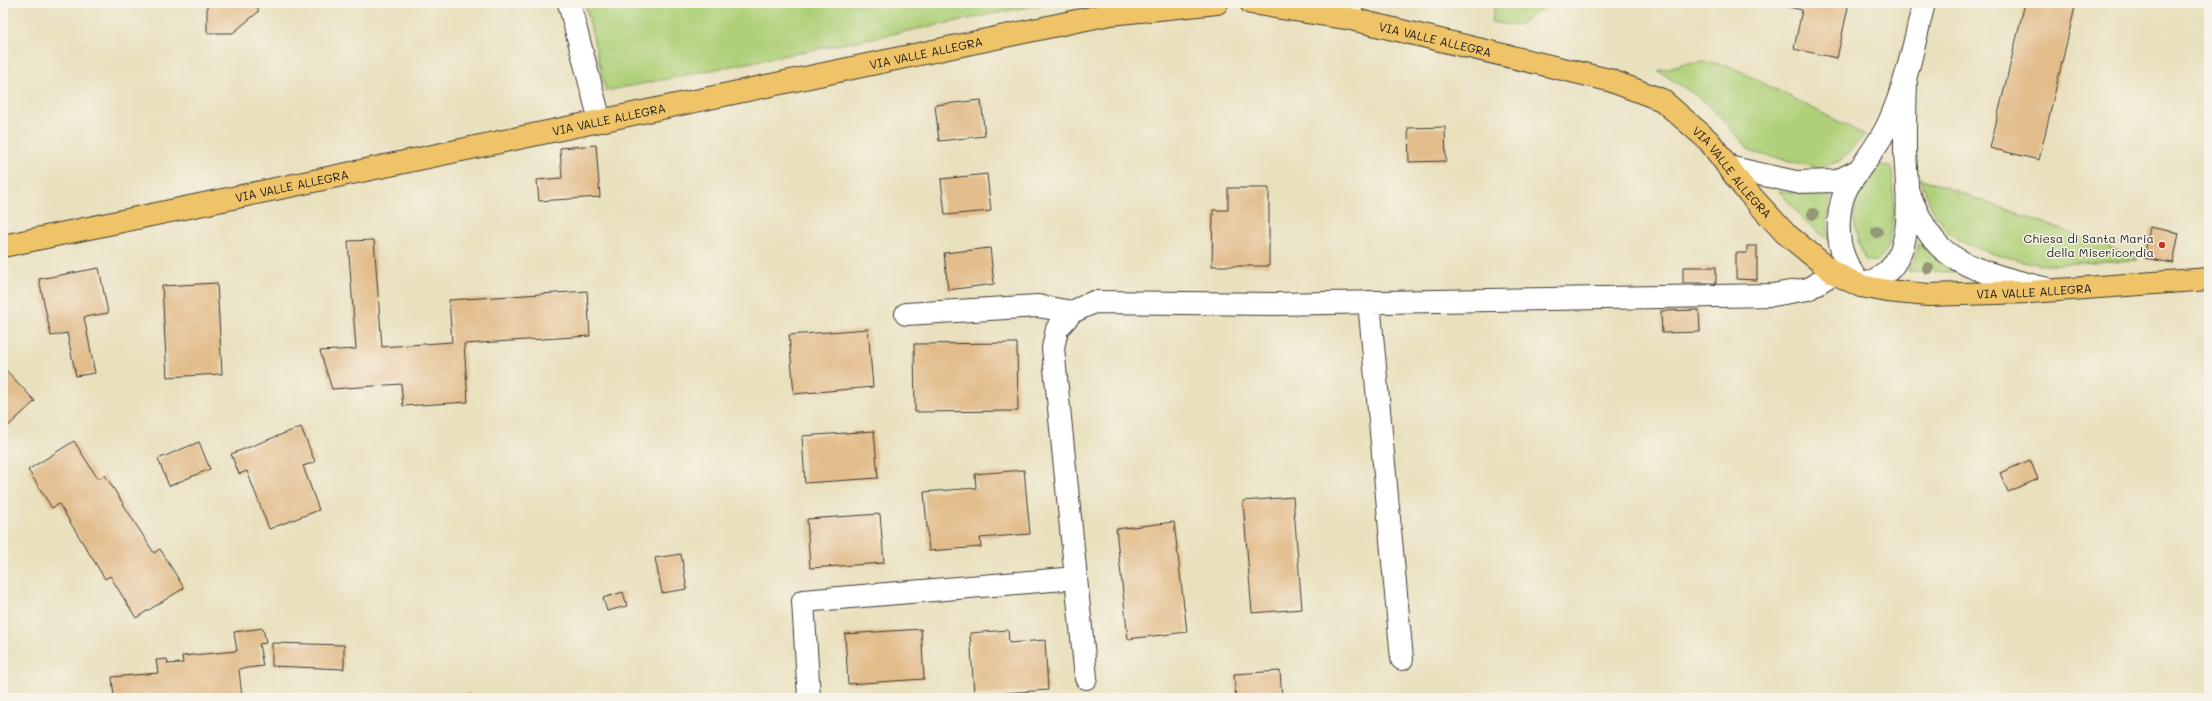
<svg xmlns="http://www.w3.org/2000/svg" width="2212" height="701" font-family="Mali,sans-serif">
<style>
.green{fill:#afd078;stroke:#66764a}
.building{fill:#e2bc8a}
.lines{fill:none;stroke-linecap:round;stroke-linejoin:round}
.minor-casing{stroke:#3b3934;stroke-width:24}
.major-casing{stroke:#3b3934;stroke-width:24}
.minor{stroke:#fff;stroke-width:22}
.major{stroke:#efc469;stroke-width:22}
.tree{fill:#949776}
.poi-dot{fill:#c8321e;stroke:#f7f3e8;stroke-width:1.5}
.labels{text-anchor:middle;dominant-baseline:central;stroke-width:3;stroke-linejoin:round;paint-order:stroke}
.street-label{font-size:12px;fill:#1c1c1c;stroke:#f7f3e8}
.poi-label{font-size:12px;fill:#1c1c1c;stroke:#f7f3e8;text-anchor:end}
</style>
<rect width="100%" height="100%" fill="#f7f3e8"/>
<filter id="ink" filterUnits="userSpaceOnUse"><feTurbulence type="fractalNoise" baseFrequency=".025" numOctaves="2"/><feDisplacementMap in="SourceGraphic" scale="8" xChannelSelector="R" yChannelSelector="G"/><feConvolveMatrix kernelMatrix="1 2 1 2 8 2 1 2 1" color-interpolation-filters="sRGB"/></filter>
<filter id="wash" filterUnits="userSpaceOnUse"><feTurbulence type="fractalNoise" baseFrequency=".012" numOctaves="4" result="noise"/><feDisplacementMap in="SourceGraphic" scale="16" xChannelSelector="R" yChannelSelector="G"/><feGaussianBlur stdDeviation="0.9" result="paint"/><feColorMatrix in="noise" values="0 0 0 0 0 0 0 0 0 0 0 0 0 0 0 0 0 1.4 0 .05"/><feComposite in="paint" operator="in"/></filter>
<g filter="url(#wash)">
<rect width="100%" height="100%" fill="#e9e0bd"/>
<!-- green -->
<path class="green" d="M585,3H1043V4L606,91Z
M1496,3H1552L1516,26L1491,22Z
M1706,62L1728,65L1865,135L1840,161L1820,168L1752,152L1703,100L1658,71L1685,63Z
M1878,164L1892,167L1894,214L1888,249L1878,261H1866C1847,218 1852,201 1878,164Z
M1920,178L2134,256L2137,260L2040,265L1993,254L1962,242L1949,233L1932,209Z
M1779,191L1831,195L1827,221L1830,241L1806,222Z
M1918,244L1960,272L1907,271L1916,257Z"/>
<g id="blocks">
<!-- building -->
<path class="building" d="M207,3H258V12L233,33H207Z
M1771,3H1849L1837,58L1794,49L1802,10Z
M2025,3H2076L2039,160L1990,148Z
M981,100L985,136L939,141L935,105Z
M1445,127L1446,161L1409,162L1408,128Z
M596,145L600,197L539,201L537,180L562,178L560,148Z
M987,174L991,211L945,215L941,179Z
M1228,188H1269V266H1212L1213,210H1228Z
M2150,227L2179,233L2173,263L2144,258Z
M374,240L382,347L452,342L449,300L587,291L590,336L464,344L468,402L403,406L401,384L332,389L320,351L356,349L348,241Z
M1747,246H1757V280L1736,279V253H1747Z
M990,248L994,284L948,290L944,253Z
M1683,267H1716V283H1683Z
M99,268L108,313L84,317L95,373L76,376L67,333L51,336L39,279Z
M217,283L222,374L167,377L162,286Z
M1699,310L1700,332L1662,333L1661,311Z
M868,329L873,387L794,394L789,335Z
M1017,343L1018,411L915,412L914,344Z
M3,367L35,401L3,431Z
M301,427L315,462L303,466L319,510L269,529L247,471L239,474L231,454Z
M874,431L878,478L805,483L802,436Z
M74,441L98,479L105,475L154,553L160,549L184,588L136,618L110,576L105,579L59,504L52,508L28,470Z
M199,442L210,469L169,486L158,459Z
M2030,460L2038,479L2008,492L2000,473Z
M1024,470L1030,534L980,538L981,547L929,551L924,492L976,488L975,474Z
M1293,497L1302,609L1252,613L1243,501Z
M880,514L884,563L810,568L807,519Z
M1174,522L1187,632L1128,639L1116,529Z
M681,554L687,589L662,593L655,558Z
M623,592L627,606L607,611L603,598Z
M263,628L266,643L259,644L263,666L239,669L242,698H114L112,677L158,673L156,660L167,659L168,664L183,663L182,656L237,651L234,632Z
M921,629L924,679L848,684L845,634Z
M1008,630L1009,643L1045,640L1048,690L974,695L970,633Z
M272,643L344,645V669L272,666Z
M1280,671L1282,698H1236L1234,674Z
M471,694L475,698H465Z"/>
</g>
</g>
<g filter="url(#ink)">
<use href="#blocks" fill-opacity="0" stroke="#3b3934" stroke-width="1"/>
<g class="lines">
<!-- minor casing -->
<g class="minor-casing">
<path id="minor" d="M569,3L600,121
M1351,19V3
M1906,83C1905,105 1905,127 1905,150C1906,185 1916,240 1890,269C1882,278 1872,281 1861,286C1855,277 1848,268 1844,257C1836,237 1837,205 1848,186C1862,164 1880,144 1890,120C1907,81 1914,44 1924,3
M1728,167L1796,182L1837,181L1859,170
M1909,194C1916,210 1923,227 1934,240C1957,270 2013,280 2047,289
M1369,302L1402,659
M906,314L1038,306L1072,312
M1076,578L1086,678
M809,698L803,601L1076,578L1053,348L1057,329L1072,312L1094,302L1274,304L1773,295L1808,289L1834,273"/>
</g>
<!-- major casing -->
<g class="major-casing">
<g id="major">
<path id="s1" d="M1251,3L1351,19L1609,80L1662,100L1709,141L1744,188L1785,233L1834,273L1861,286L1887,291L1928,295L2030,292L2209,279"/>
<path id="s2" d="M3,246L1110,14L1217,3"/>
</g>
</g>
<!-- minor -->
<use href="#minor" class="minor"/>
<!-- major -->
<use href="#major" class="major"/>
</g>
<!-- trees -->
<g class="tree">
<circle cx="1813" cy="214" r="6"/>
<circle cx="1877" cy="232" r="6"/>
<circle cx="1928" cy="268" r="6"/>
</g>
</g>
<!-- markers -->
<circle class="poi-dot" cx="2162" cy="245" r="4"/>
<g class="labels">
<!-- street labels -->
<g class="street-label">
<text stroke="none"><textPath href="#s1" startOffset="188">VIA VALLE ALLEGRA</textPath></text>
<text stroke="none"><textPath href="#s2" startOffset="943">VIA VALLE ALLEGRA</textPath></text>
<text stroke="none"><textPath href="#s2" startOffset="619">VIA VALLE ALLEGRA</textPath></text>
<text stroke="none"><textPath href="#s1" startOffset="524">VIA VALLE ALLEGRA</textPath></text>
<text stroke="none"><textPath href="#s2" startOffset="295">VIA VALLE ALLEGRA</textPath></text>
<text stroke="none"><textPath href="#s1" startOffset="872">VIA VALLE ALLEGRA</textPath></text>
</g>
<!-- poi labels -->
<g class="poi-label">
<text x="2154" y="238">Chiesa di Santa Maria<tspan x="2154" dy="14">della Misericordia</tspan></text>
</g>
</g>
<!-- margin -->
<rect width="2212" height="701" fill="none" stroke="#f7f3e8" stroke-width="16"/>
</svg>
